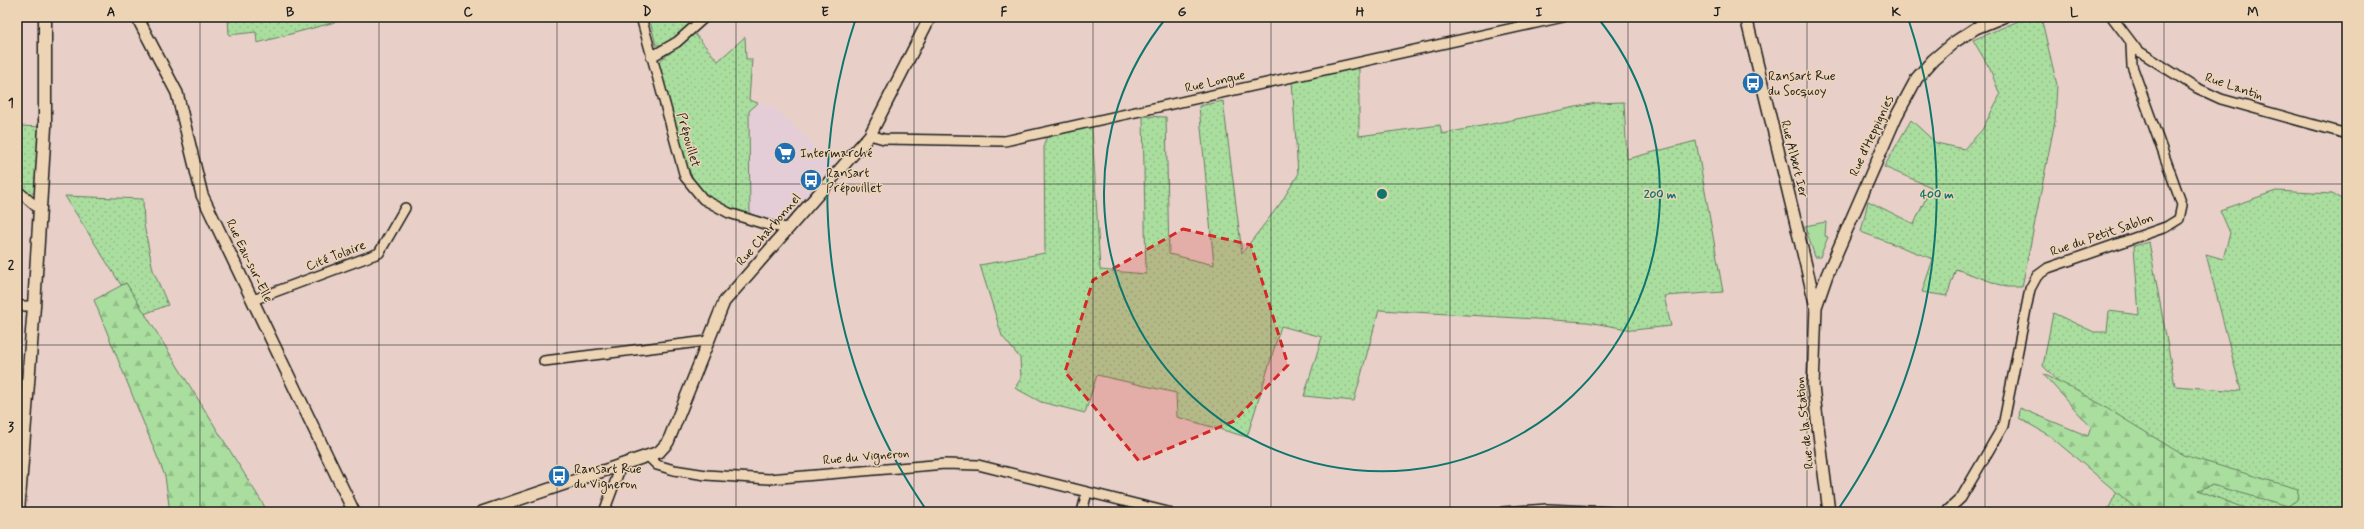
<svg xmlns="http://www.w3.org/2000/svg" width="2364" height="529" font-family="Mynerve,sans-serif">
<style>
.built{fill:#e5cdd7}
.grass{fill:url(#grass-dots);stroke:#637d5e}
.forest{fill:url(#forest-firs);stroke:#637d5e}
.green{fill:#aade9f;stroke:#637d5e}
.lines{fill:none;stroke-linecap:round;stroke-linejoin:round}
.minor-casing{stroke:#1c1c1c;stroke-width:12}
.tertiary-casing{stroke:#1c1c1c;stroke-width:14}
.secondary-casing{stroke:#1c1c1c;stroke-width:15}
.minor{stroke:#edd4b5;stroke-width:9}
.tertiary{stroke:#edd4b5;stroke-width:11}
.secondary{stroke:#edd4b5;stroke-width:12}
.marked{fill:#d62828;fill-opacity:0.2;stroke:#d62828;stroke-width:3;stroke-dasharray:8 5;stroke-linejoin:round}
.grid{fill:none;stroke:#1c1c1c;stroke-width:1;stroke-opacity:0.55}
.ring{fill:none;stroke:#0f766e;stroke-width:2}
.labels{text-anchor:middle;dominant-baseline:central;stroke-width:3;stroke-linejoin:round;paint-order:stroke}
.poi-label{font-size:13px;fill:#1c1c1c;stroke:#edd4b5;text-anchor:start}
.street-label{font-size:13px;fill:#1c1c1c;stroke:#edd4b5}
.centre{fill:#0f766e;stroke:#edd4b5;stroke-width:2}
.ring-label{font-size:12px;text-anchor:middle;font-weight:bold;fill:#0f766e;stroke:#edd4b5;stroke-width:3;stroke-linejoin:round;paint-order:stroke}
.neatline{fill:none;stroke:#1c1c1c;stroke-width:1.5}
.grid-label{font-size:13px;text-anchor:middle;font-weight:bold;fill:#1c1c1c}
</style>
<defs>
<pattern id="grass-dots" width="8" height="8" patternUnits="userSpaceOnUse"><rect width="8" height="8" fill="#aade9f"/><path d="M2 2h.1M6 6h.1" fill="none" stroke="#92be88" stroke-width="1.8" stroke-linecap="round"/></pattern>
<pattern id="forest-firs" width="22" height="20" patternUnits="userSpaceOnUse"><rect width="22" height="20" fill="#aade9f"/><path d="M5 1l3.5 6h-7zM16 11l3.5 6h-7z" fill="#92be88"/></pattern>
</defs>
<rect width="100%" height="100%" fill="#e8d0c9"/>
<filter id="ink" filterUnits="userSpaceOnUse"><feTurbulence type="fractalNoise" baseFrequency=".025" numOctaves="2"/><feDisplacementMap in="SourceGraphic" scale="8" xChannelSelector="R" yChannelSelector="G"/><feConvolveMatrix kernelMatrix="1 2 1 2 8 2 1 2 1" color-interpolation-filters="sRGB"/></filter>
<g filter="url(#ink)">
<!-- built -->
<path class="built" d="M758,103L774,107L834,165L837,173L789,228L750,220L749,111Z"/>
<!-- grass -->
<path class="grass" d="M228,17H354L257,43L256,32L229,35Z
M649,17H705L672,45H656Z
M2028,17H2041L2057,85L2055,121L2022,287H2006L1956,269L1947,296L1922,292L1933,259L1861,232L1868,201L1914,224L1931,187L1884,167L1911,120L1936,143L1964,149L1982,130L2000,95L1990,69L1973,40Z
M694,33L718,61L745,37L746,59H752L749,100L758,103L749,111L750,220L703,199L685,162L656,64Z
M1359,66V136L1440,125L1442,134L1596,103L1624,102L1627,159L1696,141L1723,292L1664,296L1671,326L1633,330L1587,322L1379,310L1354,401L1304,396L1322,337L1281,326L1247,437L1177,417L1176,393L1097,375L1085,413L1041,402L1015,388L1021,378L1020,358L1002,336L980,265L1045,253L1044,143L1048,135L1092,126L1100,270L1146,274L1143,116L1166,117L1169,254L1214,265L1199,106L1223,101L1242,253L1280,204L1298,175L1292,80Z
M17,126L45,127L40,194L24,192L17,186Z
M2276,191L2332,194L2347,202V512H2107L2134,456L2043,366L2053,313L2094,332H2107L2109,311L2139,315L2134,246L2149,242L2175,386L2241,391L2206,254L2223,259L2230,233L2220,210Z
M65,196L143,199L144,225L153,270L168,305L144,314L126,283L121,285Z"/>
<!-- forest -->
<path class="forest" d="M126,283L268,512H170L165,476L94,300Z
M2043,374L2077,390L2183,455L2298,489L2297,500L2288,506L2212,485L2198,490L2254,512H2140L2050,436L2019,418L2020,408L2088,436L2091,427Z"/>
<!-- green -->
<path class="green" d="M1826,222L1825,236L1828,237L1820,257H1815L1805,226Z"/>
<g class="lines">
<!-- minor casing -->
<g class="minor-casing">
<path id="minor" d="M641,17L685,177L703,199L729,213L771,226L789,228
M2112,17L2137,50L2197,88L2221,99L2347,134
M651,57L677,42L705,17
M870,135L884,139L1005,141L1563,17
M17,190L39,209
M253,300L379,253L405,208
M17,306H34
M544,361L708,341
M649,457L657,465L674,470L706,475L769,479L945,464L978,465L1168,512
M604,512L621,466
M1082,512L1087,492
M1503,512L1547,509L1611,512
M1946,512L1961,498L2003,426L2030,289L2037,276L2048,268L2166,227L2179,219L2182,205L2132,66L2131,45"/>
</g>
<!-- tertiary casing -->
<g class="tertiary-casing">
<path id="tertiary" d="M137,17L177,93L202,195L354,512
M1746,17L1816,307
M482,512L659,452L668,442L724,302L870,135L930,17
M1829,512L1813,387L1816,307L1827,275L1896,117L1917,78L1933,60L1953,43L1976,28L2003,17"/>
</g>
<!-- secondary casing -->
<g class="secondary-casing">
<path id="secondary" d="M18,512L34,306L45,127V17"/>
</g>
<!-- minor -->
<use href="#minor" class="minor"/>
<!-- tertiary -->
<use href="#tertiary" class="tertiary"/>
<!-- secondary -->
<use href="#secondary" class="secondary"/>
</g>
</g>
<!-- marked area -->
<path class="marked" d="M1183,229L1251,245L1288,365L1234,421L1139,461L1065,372L1093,280Z"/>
<!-- grid -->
<path class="grid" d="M200,17V512M379,17V512M557,17V512M736,17V512M914,17V512M1093,17V512M1271,17V512M1450,17V512M1628,17V512M1807,17V512M1985,17V512M2164,17V512M17,184H2347M17,345H2347"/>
<!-- distance rings -->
<g class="ring">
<path d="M1597 17A278 278 0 1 1 1167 17"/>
<path d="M925 508A555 555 0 0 1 856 18M1908 18A555 555 0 0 1 1839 508"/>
</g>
<!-- icons -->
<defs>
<g id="bus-disc" transform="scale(1.15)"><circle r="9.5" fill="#1f6fb2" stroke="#edd4b5"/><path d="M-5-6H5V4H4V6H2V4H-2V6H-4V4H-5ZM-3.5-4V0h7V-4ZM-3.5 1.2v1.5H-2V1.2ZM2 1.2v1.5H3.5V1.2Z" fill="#fff"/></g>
<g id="supermarket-disc" transform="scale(1.15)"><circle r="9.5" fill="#1f6fb2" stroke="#edd4b5"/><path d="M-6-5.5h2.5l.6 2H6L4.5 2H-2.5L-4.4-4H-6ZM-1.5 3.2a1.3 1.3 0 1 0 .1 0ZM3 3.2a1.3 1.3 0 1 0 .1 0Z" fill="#fff"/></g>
</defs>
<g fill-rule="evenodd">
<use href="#bus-disc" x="1753" y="83"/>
<use href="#supermarket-disc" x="785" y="153"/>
<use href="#bus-disc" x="811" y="180"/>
<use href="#bus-disc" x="559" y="476"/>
</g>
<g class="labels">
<!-- poi labels -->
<g class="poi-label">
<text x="1768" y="76">Ransart Rue<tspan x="1768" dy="15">du Socquoy</tspan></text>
<text x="800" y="153">Intermarché</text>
<text x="826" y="173">Ransart<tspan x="826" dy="15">Prépouillet</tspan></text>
<text x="574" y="469">Ransart Rue<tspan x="574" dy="15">du Vigneron</tspan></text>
</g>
<!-- street labels -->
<g class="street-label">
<text transform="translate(1215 82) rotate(-13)">Rue Longue</text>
<text transform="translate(2234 87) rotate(19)">Rue Lantin</text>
<text transform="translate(1872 136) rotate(-65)">Rue d'Heppignies</text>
<text transform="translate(688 140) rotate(74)">Prépouillet</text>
<text transform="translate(1794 159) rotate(76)">Rue Albert Ier</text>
<text transform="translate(769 230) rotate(-49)">Rue Charbonnel</text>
<text transform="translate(2102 235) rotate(-19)">Rue du Petit Sablon</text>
<text transform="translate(336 256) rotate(-21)">Cité Tolaire</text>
<text transform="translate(249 261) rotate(64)">Rue Eau-sur-Elle</text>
<text transform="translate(1805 423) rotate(-96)">Rue de la Station</text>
<text transform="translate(866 457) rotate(-5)">Rue du Vigneron</text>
</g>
</g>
<circle cx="1382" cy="194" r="6" class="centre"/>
<g class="ring-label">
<text x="1660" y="198">200 m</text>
<text x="1937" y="198">400 m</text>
</g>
<!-- margin -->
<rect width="2364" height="529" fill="none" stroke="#edd4b5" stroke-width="44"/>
<rect x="22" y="22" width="2320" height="485" class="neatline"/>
<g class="grid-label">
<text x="111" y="16">A</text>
<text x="290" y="16">B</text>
<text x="468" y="16">C</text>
<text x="647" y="16">D</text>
<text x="825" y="16">E</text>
<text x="1004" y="16">F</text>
<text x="1182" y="16">G</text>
<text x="1360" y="16">H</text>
<text x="1539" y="16">I</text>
<text x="1717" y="16">J</text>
<text x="1896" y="16">K</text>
<text x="2074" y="16">L</text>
<text x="2253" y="16">M</text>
<text x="11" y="107">1</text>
<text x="11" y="269">2</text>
<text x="11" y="431">3</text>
</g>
</svg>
